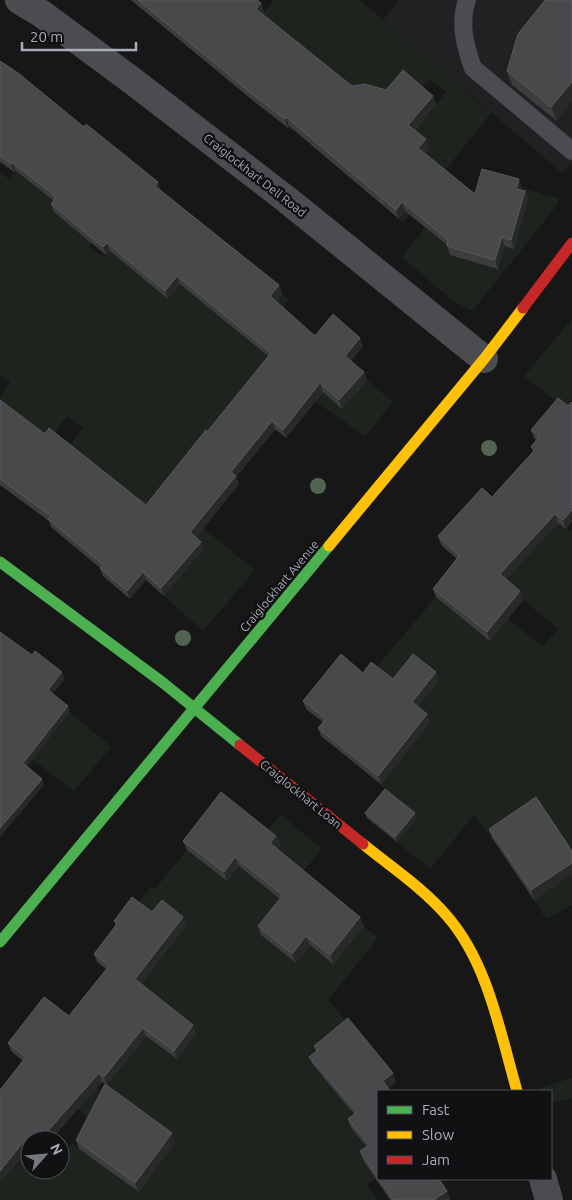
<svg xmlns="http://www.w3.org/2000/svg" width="572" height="1200" font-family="Ubuntu,sans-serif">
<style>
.built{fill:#212123}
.green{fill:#1d241e}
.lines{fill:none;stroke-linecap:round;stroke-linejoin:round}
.lane{stroke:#4b4c50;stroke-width:18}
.street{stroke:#4b4c50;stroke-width:28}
.fast{stroke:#4caf50;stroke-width:11}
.slow{stroke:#ffc107;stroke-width:11}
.jam{stroke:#c62828;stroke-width:11}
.tree{fill:#506451}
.wall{fill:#3d3d3f}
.shaded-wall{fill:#29292a}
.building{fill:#49494c;stroke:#58595d}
.labels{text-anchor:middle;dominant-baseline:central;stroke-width:5;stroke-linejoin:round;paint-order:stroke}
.street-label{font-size:12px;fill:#a8adb8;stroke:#111113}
</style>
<rect width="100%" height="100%" fill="#171717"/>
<!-- built -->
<path class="built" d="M399,0H572V164L562,173L383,20Z"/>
<!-- green -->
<path class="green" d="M274,0H360L491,113L403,223L398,219L437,170L422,157L429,148L411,134L446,92L430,79L420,90L368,124L297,133L293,130L292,131L288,128L330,74L257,21Z
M59,113V205L55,212L65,221L98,235L89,247L104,258L113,247L115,248L161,190L174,200L170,205L168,299L215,240L289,300L280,311L342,408L367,380L393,402L365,436L304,394L297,403L198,524L255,570L203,631L164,596L203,550L83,553L80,552L66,540L111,483L26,501L83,428L67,416L48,442L0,412V397L10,382L0,375V172L9,179Z
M522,188L558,198V204L474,309L469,310L452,300L402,257L441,208L498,269L505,246L514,248L528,201L519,198Z
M572,319V414L524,376Z
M547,513L569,531L572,528V855L492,838L474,815L430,869L397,842L416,818L389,792L349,759L353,755L415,710L439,680L396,687L374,670L436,597L490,640L508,619L543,647L558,629L503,583Z
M0,710L70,712L111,747L74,791L0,735Z
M281,815L322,849L301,874L296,963L310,945L333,964L364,926L378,938L328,1000L351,1027L313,1066L322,1077L330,1070L378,1129L376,1178L367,1184L377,1200H0V1155L20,1158L28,1149L30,1150V1170H60V1158L72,1144L139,1192L175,1142L121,1141L44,1085L64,1061L102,1091L146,1036L177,1059L137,989L135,905L151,887L155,889L187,850L227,881L239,866L253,878L265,833Z
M572,874V905L546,919L534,900Z
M572,1078V1099L551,1103V1091H541L540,1088Z"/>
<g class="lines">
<!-- lane -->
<path class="lane" d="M467,0C459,23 465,46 473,68L572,151"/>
<!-- street -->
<path class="street" d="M19,0L42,14L130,79L286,199L484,359
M543,1179L549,1200"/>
<!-- fast -->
<path class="fast" d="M0,562L162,682L240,745
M0,942L329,546"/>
<!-- slow -->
<path class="slow" d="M329,546L484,359L523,308
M363,844C391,867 423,888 447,916C488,963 500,1032 517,1091"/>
<!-- jam -->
<path class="jam" d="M523,308L572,243
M240,745L363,844"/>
</g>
<!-- trees -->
<g class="tree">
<circle cx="489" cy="448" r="8"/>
<circle cx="318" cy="486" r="8"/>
<circle cx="183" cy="638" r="8"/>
</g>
<!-- wall -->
<path class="wall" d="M131,0H257L261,3L264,12L263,14L352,86L433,96L436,104L415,130L429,148L425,153L475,194L522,188L521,190L525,191L528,200L514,249L505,246L498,269L450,255L447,245L405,211L399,219L289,126L288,128L256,103Z
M545,0L557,121L512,85L507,71Z
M0,61L161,190V191L279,285L282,293L276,301L315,336L363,346L351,361L364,372L367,380L342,409L323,392L286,438L275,429L236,477L239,484L196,537L201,542L203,550L164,596L146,580L130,599L103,576L100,568L51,527L49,521L0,485V400L45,434L146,505L207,432L268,356L180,284L168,299L110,251L106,255L54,212L51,204L54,201L15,170L14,172L0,162Z
M572,402V521L566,529L558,523L506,579L523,600L490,641L436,597L433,589L457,559L441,545L438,536L492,497L533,451L531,447L536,440L534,438L531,430L568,406Z
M363,673L393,679L439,680L418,706L427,714L430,722L381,784L321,736L318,728L323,722L306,709L303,701Z
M365,813L416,818L397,842L367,818Z
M489,829L572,851V874L534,900L492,838Z
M276,836L280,845L277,849L364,926L333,964L310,945L296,963L261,935L258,926L280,899L239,866L227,881L187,850L183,841Z
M152,912L183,917L186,925L141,984L193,1025L196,1034L177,1059L146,1036L107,1085L102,1082L30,1140V1150L28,1149L0,1183L23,1061L11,1051L8,1043L69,1016L106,969L97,962L94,954L116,926L114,921Z
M314,1046L396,1082L388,1088L378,1091V1179H439L447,1191L450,1199L449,1200H390L363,1160L360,1151L367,1147L351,1128L348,1119L354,1114L313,1065L309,1057L316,1051Z
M76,1140L175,1142L139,1192L79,1149Z"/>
<!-- shaded-wall -->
<path class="shaded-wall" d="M261,3L264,12L260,18L256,9Z
M572,82V102L557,121L551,107Z
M433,96L436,104L411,134L408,125Z
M286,117L289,126L288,128L285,119Z
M426,139L429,148L422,157L418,148Z
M12,162L15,170L14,172L11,164Z
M519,179L522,188L519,198L516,189Z
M158,182L161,190L158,194L155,186Z
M525,191L528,200L514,249L511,240Z
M402,202L405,211L399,219L396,210Z
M502,237L505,246L498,269L495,260Z
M107,243L110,251L106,255L103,247Z
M177,276L180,284L168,299L165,291Z
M279,285L282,293L273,304L270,296Z
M360,338L363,346L348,364L345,356Z
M364,372L367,380L342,409L339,400Z
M320,383L323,392L286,438L283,430Z
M272,421L275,429L236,477L239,484L193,541L190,532L231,472Z
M572,510V521L566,529L563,520Z
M555,514L558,523L503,583L500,574Z
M201,542L203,550L164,596L161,588Z
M143,572L146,580L130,599L127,591Z
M520,591L523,600L490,641L487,632Z
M62,672L65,679L50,697L48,690Z
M436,672L439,680L415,710L412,702Z
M68,706L70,712L25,769L23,763Z
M427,714L430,722L381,784L378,776Z
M42,779L44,785L0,837V828Z
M415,813L416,818L397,842L395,837Z
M276,836L280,845L273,852L270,843Z
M235,857L239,866L227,881L224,872Z
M572,863V874L534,900L531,890Z
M183,917L186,925L138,988L135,979Z
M360,917L364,926L333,964L330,955Z
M306,936L310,945L296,963L292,954Z
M193,1025L196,1034L177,1059L174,1051Z
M143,1028L146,1036L107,1085L104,1077Z
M99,1073L102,1082L51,1140H40Z
M393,1073L396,1082L386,1090L383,1081Z
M172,1133L175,1142L139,1192L135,1183Z
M25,1140L28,1149L0,1183V1171Z
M447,1191L450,1199L435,1200V1199Z"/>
<!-- building -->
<path class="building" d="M138,0H257L261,3L256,9L352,86L365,84L386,90L403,70L433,96L408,125L426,139L418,148L475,194L482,169L519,179L516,189L525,191L511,240L502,237L495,260L447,246L448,240L402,202L396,210L286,117L285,119L252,94Z
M545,0H572V82L551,107L507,71L518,34Z
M0,61L18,73L84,127L86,124L158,182L155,186L279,285L270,296L315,336L333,314L360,338L345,356L364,372L339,400L320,383L283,430L272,421L231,472L236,476L190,532L201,542L161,588L143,572L127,591L100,568L103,565L48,519L51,516L0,479V400L45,434L49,428L146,505L206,430L207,432L271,353L177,276L165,291L107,243L103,247L51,204L56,197L12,162L11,164L0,156Z
M558,398L568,406L572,402V510L563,520L555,514L500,574L520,591L487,632L433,589L459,556L438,536L482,488L492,497L535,450L531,447L539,437L531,430Z
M0,632L32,655L35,651L62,672L48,690L68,706L23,763L42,779L0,828Z
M341,654L363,673L371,662L393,679L413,654L436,672L412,702L427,714L378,776L318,728L326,719L303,701Z
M385,789L415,813L395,837L365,813Z
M221,792L276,836L270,843L360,917L330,955L306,936L292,954L258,926L283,895L235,857L224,872L183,841Z
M536,797L572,851V863L531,890L489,829Z
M132,897L152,912L162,900L183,917L135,979L193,1025L174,1051L143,1028L104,1077L99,1073L40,1140H30V1144L25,1140L0,1171V1090L26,1057L8,1043L44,997L69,1016L109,966L94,954L117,924L114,921Z
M348,1018L393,1073L383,1081L390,1091H378V1178L360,1151L369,1145L348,1119L357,1112L309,1057L318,1050L314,1046Z
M105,1084L172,1133L135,1183L76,1140Z
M379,1179H439L447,1191L435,1199V1200H393Z"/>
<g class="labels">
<!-- street labels -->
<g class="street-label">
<text transform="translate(255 175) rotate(38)">Craiglockhart Dell Road</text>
<text transform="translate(279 586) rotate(-50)">Craiglockhart Avenue</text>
<text transform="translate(301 794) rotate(39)">Craiglockhart Loan</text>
</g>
</g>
<!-- legend -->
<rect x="377" y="1090" width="175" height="90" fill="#111113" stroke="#4d4f55"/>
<rect x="387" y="1106" width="25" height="8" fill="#4caf50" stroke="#4d4f55"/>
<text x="422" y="1115" font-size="15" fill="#a8adb8">Fast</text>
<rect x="387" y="1131" width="25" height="8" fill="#ffc107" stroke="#4d4f55"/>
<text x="422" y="1140" font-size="15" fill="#a8adb8">Slow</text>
<rect x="387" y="1156" width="25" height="8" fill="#c62828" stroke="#4d4f55"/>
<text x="422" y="1165" font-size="15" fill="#a8adb8">Jam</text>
<!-- north arrow -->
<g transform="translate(45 1155) rotate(63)"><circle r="24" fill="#111113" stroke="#4d4f55"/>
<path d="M0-4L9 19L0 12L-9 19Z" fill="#757880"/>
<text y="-8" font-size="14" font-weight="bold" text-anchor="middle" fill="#a8adb8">N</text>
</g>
<!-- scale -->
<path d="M22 42v8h114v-8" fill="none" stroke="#a8adb8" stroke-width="2.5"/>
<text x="30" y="42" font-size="15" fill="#a8adb8" stroke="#111113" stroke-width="4" paint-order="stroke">20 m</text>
</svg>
